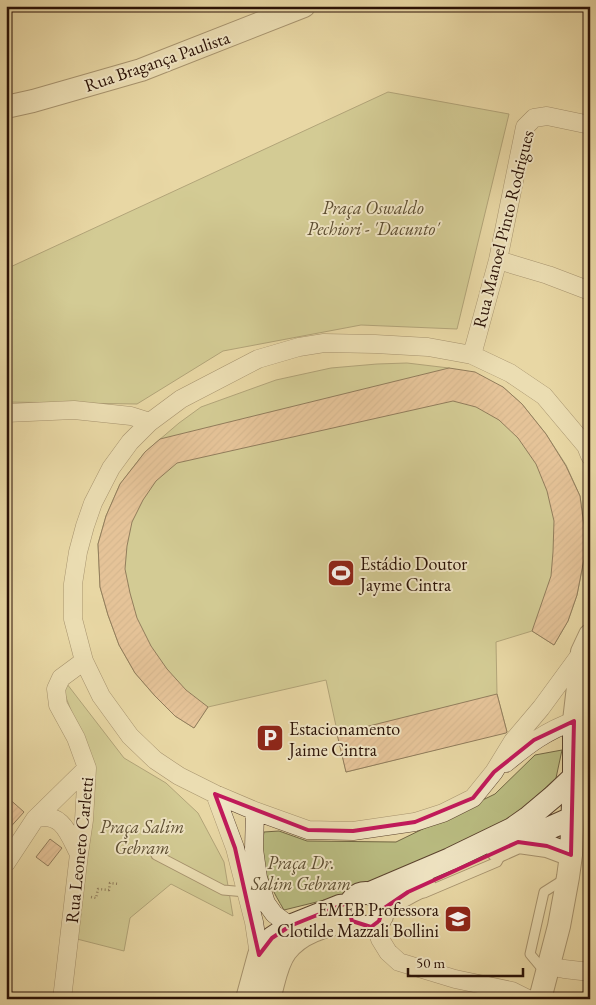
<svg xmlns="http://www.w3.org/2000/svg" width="596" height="1005" font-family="'EB Garamond',serif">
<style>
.green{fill:#babd82;stroke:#726744}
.building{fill:url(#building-hatch);stroke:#2a1105}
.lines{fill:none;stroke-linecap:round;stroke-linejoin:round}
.service-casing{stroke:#5a422d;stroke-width:11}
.minor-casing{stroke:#5a422d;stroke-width:19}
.tertiary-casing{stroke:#5a422d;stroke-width:24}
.path{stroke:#2a1105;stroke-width:2.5;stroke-dasharray:1 2.5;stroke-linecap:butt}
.service{stroke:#f0e5c4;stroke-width:9}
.minor{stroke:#f0e5c4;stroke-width:18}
.tertiary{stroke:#f0e5c4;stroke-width:22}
.marked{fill:none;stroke:#c2185b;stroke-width:4;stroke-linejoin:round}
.labels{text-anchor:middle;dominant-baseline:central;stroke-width:4;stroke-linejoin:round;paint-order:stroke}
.street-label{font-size:18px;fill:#2a1105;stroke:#f0e5c4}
.park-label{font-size:18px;font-style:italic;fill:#5c4d31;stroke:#f0e5c4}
.poi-label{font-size:18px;fill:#2a1105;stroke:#f0e5c4;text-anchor:start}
</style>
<defs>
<pattern id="building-hatch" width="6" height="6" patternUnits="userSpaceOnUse" patternTransform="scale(1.25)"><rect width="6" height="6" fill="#e3ac8b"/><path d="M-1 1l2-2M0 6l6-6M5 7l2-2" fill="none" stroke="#c39376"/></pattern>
</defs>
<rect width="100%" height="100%" fill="#e8d7a4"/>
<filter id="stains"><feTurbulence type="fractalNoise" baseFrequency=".004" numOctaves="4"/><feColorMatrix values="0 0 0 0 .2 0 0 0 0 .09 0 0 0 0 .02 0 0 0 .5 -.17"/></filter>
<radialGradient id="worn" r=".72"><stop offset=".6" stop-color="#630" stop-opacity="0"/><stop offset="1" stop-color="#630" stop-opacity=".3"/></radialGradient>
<!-- green -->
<path class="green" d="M388,92L509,114L457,329L361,325L223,351L137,404L6,402V269Z
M407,363L449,368L503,387L522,404L546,434L566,465L580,496L584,526V559L577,595L568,621L554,645L532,631L496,642L497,694L507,732L346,772L326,680L208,707L194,728L175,716L155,696L135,673L119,645L108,615L100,587L98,544L106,516L120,484L145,452L179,423L201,407L276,380L331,368L377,364Z
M67,684L124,758L166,783L198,813L224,862L233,916L171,884L130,918L124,951L77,939L92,765L62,687Z
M562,750L556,778L512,819L349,894L284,910C274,893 264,876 262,855C261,848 263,839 264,832L279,831L307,841L396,842L495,794L535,755Z"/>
<!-- building -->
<path class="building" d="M449,368L475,372L503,387L522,404L546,434L566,466L580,496L584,526V559L577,595L568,621L554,645L532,631L551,576L553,552L554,521L547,491L536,464L518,438L499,420L476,407L453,401L177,463L156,481L143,500L132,522L127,546L125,569L130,593L137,618L151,646L167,669L186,690L208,707L194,728L175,716L155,696L135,673L119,645L108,615L100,587L98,544L106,516L120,484L145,452L160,439Z
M497,694L507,732L506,733L346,772L337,734Z
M6,796L24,812L6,832Z
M50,839L62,848L48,866L36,857Z"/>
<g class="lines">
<!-- service casing -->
<g class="service-casing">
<path id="service" d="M156,855L223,890L246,892
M424,893L497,862L502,853
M545,972L530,954L544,892L563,880"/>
</g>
<!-- minor casing -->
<g class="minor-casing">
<path id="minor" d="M498,260L548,275L590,291
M472,355L498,260L525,127L534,118L547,116L590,125
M6,413L74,410L131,416L150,422
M582,652L541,708L513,741L494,772L473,798L443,813L415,822L353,831L308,830L255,811L215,794L179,776L155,760L130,736L101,696L84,661L73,619V584L78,552L85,526L93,503L111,468L130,442L150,422L181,399L258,359L299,347L324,343L375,344L428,347L472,355L510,373L544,396L586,446L590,456
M506,763C529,744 546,731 574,721
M215,794L235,848L254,922L259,955
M255,811L254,849L258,878L266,903L274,914L290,926
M35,819C62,810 69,835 79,854
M6,863L35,819L87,768
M375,924L380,939L388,952L399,962L455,979L512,991L528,999
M549,966L564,969L590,972
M62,999L79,854L84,820L87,768L76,738L58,705L56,689L61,678L84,661"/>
</g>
<!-- tertiary casing -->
<g class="tertiary-casing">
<path id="tertiary" d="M6,107L33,101L141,70L304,6
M519,842L547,846L571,855
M498,851L572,818
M349 910a17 17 0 1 1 34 0a17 17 0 1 1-34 0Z
M370,893L450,859L512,829L529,817L554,796L574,777
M383,909C396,899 409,892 424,885
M247,999L259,955L272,938L290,926L340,906L349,905
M269,999C274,983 276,964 286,951C301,931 329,924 352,921
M540,999L559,926L568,877L571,855L574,777V721L582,652L590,635"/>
</g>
<!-- path -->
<path class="path" d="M91,897L96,898L98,889L109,890L110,883L119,884"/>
<!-- service -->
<use href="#service" class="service"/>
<!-- minor -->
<use href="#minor" class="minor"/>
<!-- tertiary -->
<use href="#tertiary" class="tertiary"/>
</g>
<!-- marked area -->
<path d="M0 0H596V1005H0ZM574,721L571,855L547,846L518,842L408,892L383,909L379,921L371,927L352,921L347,903L290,926L272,938L259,955L235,848L215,794L308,830L353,831L415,822L473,798L494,772L534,740Z" fill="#e8d7a4" fill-opacity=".55" fill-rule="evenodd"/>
<path class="marked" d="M574,721L571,855L547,846L518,842L408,892L383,909L379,921L371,927L352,921L347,903L290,926L272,938L259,955L235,848L215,794L308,830L353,831L415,822L473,798L494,772L534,740Z"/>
<!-- icons -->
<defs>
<g id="stadium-square" transform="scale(1.4375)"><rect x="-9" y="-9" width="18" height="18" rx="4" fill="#8f2418" stroke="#f0e5c4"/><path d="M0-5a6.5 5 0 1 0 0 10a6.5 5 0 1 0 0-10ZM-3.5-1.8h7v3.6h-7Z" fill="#fff"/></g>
<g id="parking-square" transform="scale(1.4375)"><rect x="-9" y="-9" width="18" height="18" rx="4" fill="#8f2418" stroke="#f0e5c4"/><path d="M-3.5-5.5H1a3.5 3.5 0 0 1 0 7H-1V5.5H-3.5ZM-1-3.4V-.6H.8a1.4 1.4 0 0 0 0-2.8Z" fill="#fff"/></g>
<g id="school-square" transform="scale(1.4375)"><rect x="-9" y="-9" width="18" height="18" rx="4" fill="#8f2418" stroke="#f0e5c4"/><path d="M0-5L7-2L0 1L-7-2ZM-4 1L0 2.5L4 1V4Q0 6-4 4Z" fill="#fff"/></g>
</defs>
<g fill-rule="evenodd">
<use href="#stadium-square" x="341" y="573"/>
<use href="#parking-square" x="270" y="738"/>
<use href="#school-square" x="458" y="919"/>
</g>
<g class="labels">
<!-- street labels -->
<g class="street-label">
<text transform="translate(157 61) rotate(-19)">Rua Bragança Paulista</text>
<text transform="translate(503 229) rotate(-76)">Rua Manoel Pinto Rodrigues</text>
<text transform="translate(79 850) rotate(-84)">Rua Leoneto Carletti</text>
</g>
<!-- park labels -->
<g class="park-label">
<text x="373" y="207">Praça Oswaldo<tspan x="373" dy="21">Pechiori - 'Dacunto'</tspan></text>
<text x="142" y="826">Praça Salim<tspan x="142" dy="21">Gebram</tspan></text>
<text x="301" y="862">Praça Dr.<tspan x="301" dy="21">Salim Gebram</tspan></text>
</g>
<!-- poi labels -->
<g class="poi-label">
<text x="360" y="563">Estádio Doutor<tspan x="360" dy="21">Jayme Cintra</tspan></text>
<text x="289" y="728">Estacionamento<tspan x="289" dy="21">Jaime Cintra</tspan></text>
<text x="439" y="909" text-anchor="end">EMEB Professora<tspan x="439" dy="21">Clotilde Mazzali Bollini</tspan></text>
</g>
</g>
<!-- margin -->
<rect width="596" height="1005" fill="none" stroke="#e8d7a4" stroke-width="25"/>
<rect x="8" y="8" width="581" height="990" fill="none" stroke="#2a1105" stroke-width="2.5"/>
<rect x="12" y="12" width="571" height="980" fill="none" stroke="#2a1105"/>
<!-- scale -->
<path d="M408 968v8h115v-8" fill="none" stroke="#2a1105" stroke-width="2.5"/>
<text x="416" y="968" font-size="15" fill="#2a1105" stroke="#f0e5c4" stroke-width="4" paint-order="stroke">50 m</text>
<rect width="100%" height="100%" filter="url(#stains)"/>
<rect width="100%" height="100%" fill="url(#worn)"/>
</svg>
